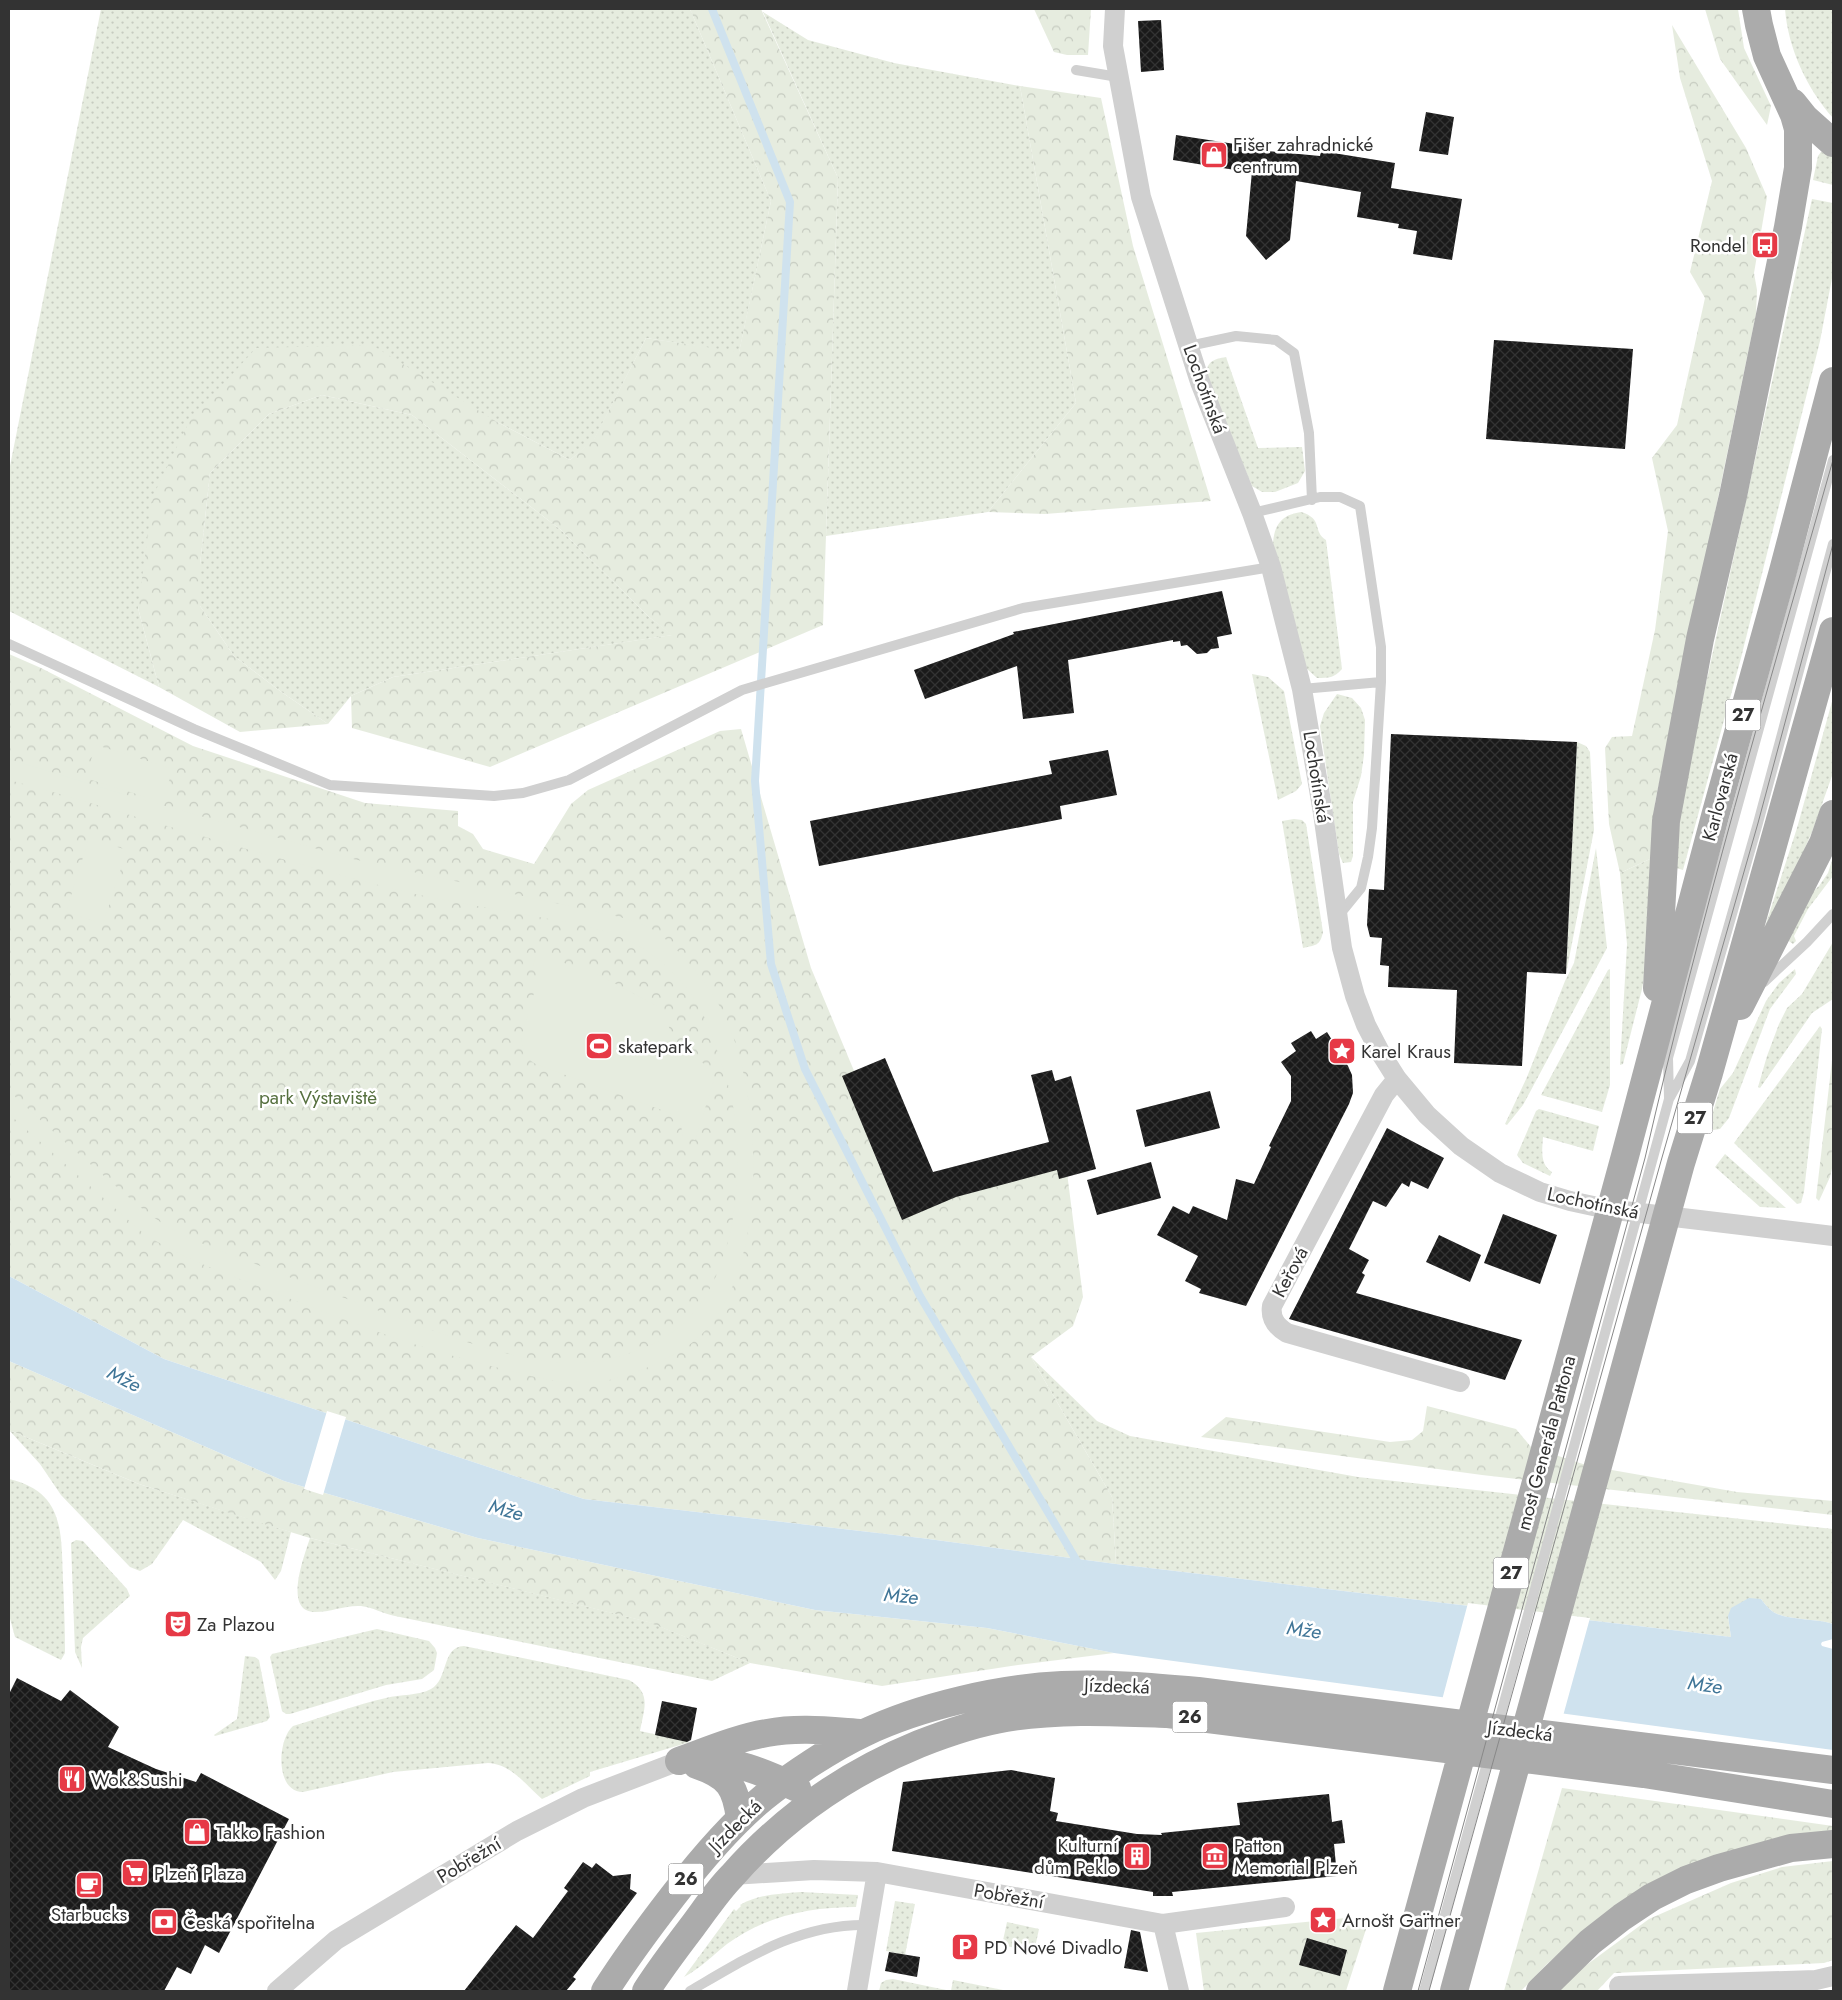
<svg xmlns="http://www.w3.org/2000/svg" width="1842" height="2000" font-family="Jost,sans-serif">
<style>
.grass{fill:url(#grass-dots)}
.forest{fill:url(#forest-crowns)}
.pitch{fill:#e6ecdf}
.water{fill:#cfe2ee}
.pier{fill:#fff}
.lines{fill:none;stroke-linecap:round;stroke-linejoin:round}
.stream{stroke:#cfe2ee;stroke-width:8}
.building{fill:url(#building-cross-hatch)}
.lane{stroke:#d0d0d0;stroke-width:10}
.street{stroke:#d0d0d0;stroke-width:20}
.primary{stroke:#ababab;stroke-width:28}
.tram{stroke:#888;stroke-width:1}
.labels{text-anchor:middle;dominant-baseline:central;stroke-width:5;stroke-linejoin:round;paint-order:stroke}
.shield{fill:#fff;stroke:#707070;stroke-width:1}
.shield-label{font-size:18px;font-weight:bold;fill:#333}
.poi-label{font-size:19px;fill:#333;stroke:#fff;text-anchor:start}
.street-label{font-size:19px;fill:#333;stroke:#fff}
.park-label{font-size:19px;fill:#56703f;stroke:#fff}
.water-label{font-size:20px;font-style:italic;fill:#3f7597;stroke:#fff}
</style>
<defs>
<pattern id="grass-dots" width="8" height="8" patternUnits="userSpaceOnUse" patternTransform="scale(1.25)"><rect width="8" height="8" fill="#e6ecdf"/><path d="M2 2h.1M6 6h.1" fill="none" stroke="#c6cbc0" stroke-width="1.8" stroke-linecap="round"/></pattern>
<pattern id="forest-crowns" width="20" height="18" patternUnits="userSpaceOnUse" patternTransform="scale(1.25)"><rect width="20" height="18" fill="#e6ecdf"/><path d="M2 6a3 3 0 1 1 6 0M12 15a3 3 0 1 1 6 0" fill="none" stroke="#c6cbc0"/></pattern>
<pattern id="building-cross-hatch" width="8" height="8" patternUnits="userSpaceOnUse" patternTransform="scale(1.25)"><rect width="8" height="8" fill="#1a1a1a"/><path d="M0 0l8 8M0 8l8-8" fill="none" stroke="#333"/></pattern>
</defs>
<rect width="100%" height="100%" fill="#fff"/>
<!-- grass -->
<path class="grass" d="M101,9H690L771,201L739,353L646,338L594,440L570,460L497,422L256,348L138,608L159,687L9,611V471Z
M1785,9H1833V118C1807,89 1788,48 1785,9Z
M763,12L808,40L894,63L1020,86L1076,403L988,512L826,536L838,178Z
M1821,152L1833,155V185L1813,180L1818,156Z
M1812,199L1833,203V273L1820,341L1741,658L1683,870L1676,868L1680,816L1688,766Z
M1226,357L1258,448L1302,447L1305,471L1298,483L1275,492H1262L1252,486L1206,375C1207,361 1214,359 1226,357Z
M322,395L412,415L561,530L649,617L673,635L393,677L351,696L328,724L280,691L234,656L200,606V565L210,473L269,414Z
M1301,512C1324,519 1312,531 1326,540L1342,669C1334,678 1329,678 1317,678L1306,668L1273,545C1274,525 1281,515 1301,512Z
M1252,674L1268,677L1284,691L1302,784L1296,791L1278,800Z
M1337,694L1352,698L1361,708L1365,720L1364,755L1361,776L1353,802V856L1351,862L1343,863L1339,854L1320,726L1324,713Z
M1833,698V773L1814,827L1762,949L1758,948L1797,828Z
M1577,742L1586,746L1590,752L1594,830L1566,974Z
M1294,819L1302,820L1306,824L1323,932C1320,946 1316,945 1303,948L1282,821Z
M1596,848L1607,948L1523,1105L1507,1125L1505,1124L1527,1077L1565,981L1574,963Z
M1833,857V876L1808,909L1794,936L1796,941L1793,944L1786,939L1807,897L1819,886L1828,873Z
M1652,858L1648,955L1642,989L1623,1064L1620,1065L1627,944L1620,873Z
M1833,942V999L1812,1013L1760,1088L1758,1087L1767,1056L1779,1024L1787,1008L1802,994Z
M1610,969V1085L1602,1112L1541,1095L1608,970Z
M1795,969L1796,974L1770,1009L1729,1118L1720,1129L1707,1131L1720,1089L1733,1073L1766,1001L1779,983Z
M1820,1026L1822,1029L1804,1192L1801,1203L1797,1204L1734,1143Z
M1539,1109L1599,1126L1593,1151L1543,1137C1542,1150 1540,1165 1552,1172L1550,1176L1523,1163L1517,1155L1536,1111Z
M1725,1154L1786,1208L1760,1207L1715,1167Z
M1031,1357L1097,1421L1130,1436L1358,1477L1833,1529V1624C1816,1618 1785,1621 1772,1611C1768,1608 1764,1603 1761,1599L1728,1616L1731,1637L1116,1564L1112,1497Z
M9,1430L139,1484L291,1532L281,1571L275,1580L261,1562L183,1520L152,1564L140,1571L130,1567L61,1495L40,1464Z
M9,1479C65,1492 61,1533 63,1580C64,1604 65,1629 65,1653L61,1660L15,1637L9,1615Z
M310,1538L649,1622L750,1663L712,1681L395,1616C384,1614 372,1607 361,1606C345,1605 331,1612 315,1612C282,1612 305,1554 310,1538Z
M76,1540L83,1541L127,1589L130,1596L83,1638L81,1647L82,1668L75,1652L71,1543Z
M377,1629L429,1641L435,1648L437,1653L434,1670L422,1679L386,1685L290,1714H286L282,1711L270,1657L272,1654Z
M464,1646L629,1680C652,1693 644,1709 640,1731L690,1742L590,1772V1776L542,1799C526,1785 511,1764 488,1763L393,1772L303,1792C275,1792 277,1740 293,1726C324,1717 355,1705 386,1698C400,1694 419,1696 431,1689C449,1679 441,1647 464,1646Z
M245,1656L255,1657L259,1660L270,1717L267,1721L215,1736L214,1735L237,1719Z
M801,1892L858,1895L856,1907C810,1907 765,1916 727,1944C713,1955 701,1968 684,1977L734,1909L736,1911L741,1906L740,1905C759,1894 779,1894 801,1892Z
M895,1901L915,1904L905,1955L886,1951Z
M1007,1922L1039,1929L1034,1952L1002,1945Z
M893,1979L951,1991L953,1980L1008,1991H879L881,1983L886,1980Z"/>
<!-- forest -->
<path class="forest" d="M690,9H761L838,178L823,625L490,767L352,728L351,696L393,677L672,635L649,617L561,530L412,415L322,395L269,414L210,473L200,565V606L234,656L280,691L328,724L240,732L159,687L138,608L153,496L189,422L256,348L372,345L497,422L570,460L594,439L646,338L739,352L771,201Z
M1034,9H1091L1088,55H1067L1054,52Z
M1705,9H1738L1744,48L1771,106L1767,125L1720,59Z
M1672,25L1746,148L1767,197L1754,273L1757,290L1756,314L1655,803L1652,858L1620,873L1609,824L1605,748L1612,737L1632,736L1655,630L1668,531L1652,458L1677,425L1705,298L1690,272L1712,181L1680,78Z
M1020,86L1101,98L1133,246L1211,501L1045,514L988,512L1076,403Z
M9,654L41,668L193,746L365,803L458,811V826L473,834L483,849L534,864L571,804L588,790L720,731L741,729L811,968L911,1207L1066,1165L1083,1297L1073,1326L1031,1357L1112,1497L1116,1564L921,1538L584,1499L164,1359L9,1276Z
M1833,1052V1164L1830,1177L1819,1201L1816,1198Z
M9,1361L284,1481L478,1538L815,1610L987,1628L1114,1653L1011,1666L882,1686L750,1663L648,1622L310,1538L261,1523L139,1484L9,1430Z
M1427,1406L1516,1429L1531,1447L1589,1466L1737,1492L1833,1501V1515L1482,1475L1201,1437L1226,1417L1390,1442L1412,1440L1423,1431Z
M1562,1788L1833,1826V1833L1586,1931L1547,1964L1521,1991H1504Z
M1833,1861V1960L1824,1963L1614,1973L1597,1991H1558L1581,1969L1649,1919L1731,1883L1782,1867Z
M1346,1918L1368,1923L1346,1991H1204L1196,1933Z"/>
<!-- pitch -->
<path class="pitch" d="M96,745L173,769L162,802L85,778Z
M9,759L126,795L353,859L620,917C632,921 645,924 655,931C676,945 707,983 719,1005C765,1086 773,1279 693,1342C668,1361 620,1382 588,1383C559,1384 530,1376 503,1369C423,1350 347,1322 271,1291C229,1275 181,1258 143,1233L9,1114V1091C42,1122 77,1153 112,1183C130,1198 149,1216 170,1228C204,1247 244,1259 281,1274C318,1288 355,1302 393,1316C451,1337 536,1371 598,1361C631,1355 665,1343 688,1319C734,1271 743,1182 735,1118C732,1094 724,1070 716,1047C711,1033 706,1018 698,1005C686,985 668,965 648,952C619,931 578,924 544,918C492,908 440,901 390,888C310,868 230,844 150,821C103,807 56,792 9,780Z
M89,838L127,850L103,924L66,912Z
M537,954L597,974L657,1006L666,1018L676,1048L685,1056L701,1062L711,1068L714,1080L695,1140L683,1136L681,1126L670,1113L538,1065C525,1059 521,1049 522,1035L538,979L537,970L533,965Z"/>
<!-- water -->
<path class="water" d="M9,1276L164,1359L584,1499L921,1538L1116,1564L1731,1637L1728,1616L1731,1608L1749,1598L1761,1599C1764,1603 1768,1608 1772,1611C1785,1621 1816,1618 1833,1624V1639L1822,1642L1821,1644L1822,1646L1833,1649V1750L1114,1653L987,1628L815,1610L478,1538L284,1481L9,1361Z"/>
<!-- pier -->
<path class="pier" d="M327,1411L346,1417L323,1495L304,1489Z
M1468,1603L1590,1618L1563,1716L1442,1700Z"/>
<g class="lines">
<!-- stream -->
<path class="stream" d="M712,9L790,202L755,781L771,964L805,1069L920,1296L1081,1568"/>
</g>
<!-- building -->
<path class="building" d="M1161,20L1164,70L1141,72L1138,21Z
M1426,112L1454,117L1448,155L1419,151Z
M1176,135L1248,146V149L1320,156L1321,151L1395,163L1391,188L1462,199L1452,260L1413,254L1417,231L1398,228L1399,224L1357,217L1361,192L1296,181L1290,240L1266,260L1246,236L1252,171L1235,170L1173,160Z
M1494,340L1633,349L1625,449L1486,439Z
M1222,591L1232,634L1217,637L1219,648L1211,649L1207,653L1197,654L1187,645L1181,646L1180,641L1173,642V640L1068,660L1074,713L1023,719L1017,666L925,699L914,670L1014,634L1013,632Z
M1391,734L1577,742L1566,974L1527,972L1522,1066L1454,1063L1457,990L1388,987L1389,966L1380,965L1382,938L1370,937L1367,925L1369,889L1384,890Z
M1108,750L1117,795L1060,806L1062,819L819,866L810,821L1052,774L1049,761Z
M1311,1031L1316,1039L1327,1032L1348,1066L1352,1075L1353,1093L1349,1104L1246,1306L1199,1293L1201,1289L1185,1281L1198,1256L1157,1235L1173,1206L1189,1214L1193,1206L1227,1220L1236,1179L1254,1184L1271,1147L1269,1146L1291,1101V1076L1281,1062L1296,1051L1291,1043Z
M885,1058L933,1172L1049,1142L1031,1075L1052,1070L1055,1081L1071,1076L1096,1169L1059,1179L1057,1170L956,1197L902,1220L842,1076Z
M1210,1091L1220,1128L1145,1147L1136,1110Z
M1387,1128L1444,1158L1428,1189L1411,1181L1409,1187L1402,1183L1386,1207L1373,1201L1349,1249L1369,1260L1362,1273L1365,1275L1356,1293L1522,1340L1505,1380L1289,1319Z
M1151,1162L1161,1198L1097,1215L1087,1180Z
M1503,1214L1557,1235L1540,1284L1484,1263Z
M1439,1235L1481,1255L1470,1282L1426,1262Z
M17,1678L61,1701L70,1690L119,1727L108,1747L156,1769L196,1782L201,1773L289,1819L219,1953L205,1945L191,1974L177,1967L164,1991H9V1694Z
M662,1701L697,1708L691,1740L687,1742L655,1735Z
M1011,1770L1055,1778L1050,1811L1058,1813L1056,1821L1137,1834L1162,1835L1161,1833L1240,1825L1237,1803L1329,1794L1332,1822L1342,1820L1345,1843L1334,1844L1337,1876L1172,1892L1173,1896H1153V1892L892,1851L903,1782Z
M583,1862L592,1868L596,1863L613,1876L631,1874L630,1889L637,1893L573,1977L576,1979L566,1991H464L516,1925L533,1938L568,1891L564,1888Z
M1131,1930L1140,1932L1148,1972L1124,1968Z
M1307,1938L1347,1950L1340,1976L1299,1965Z
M889,1952L920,1957L917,1977L885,1971Z"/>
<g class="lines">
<!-- lane -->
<path class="lane" d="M1076,70L1118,77
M1189,346L1236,336L1276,340L1294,353L1309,433L1312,500
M1252,513L1320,497H1340L1360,506L1381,647V682L1302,689
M9,644L194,729L330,785L494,796L523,793L569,780L742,690L1023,608L1271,567
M1339,915L1361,888L1368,857L1372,828L1381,682
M1764,982L1807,942L1833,914
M1669,1098L1668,1058L1833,460
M1497,1728L1669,1099L1690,1061L1758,823L1833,544
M690,1991C747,1958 800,1923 869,1925
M1424,1991L1489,1756"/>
<!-- street -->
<path class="street" d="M1115,9L1113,46L1141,197L1200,382L1252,513L1271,567L1302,689L1323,813L1342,948L1355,996L1366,1025L1380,1052L1397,1079L1427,1115L1461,1146L1500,1173L1540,1192L1570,1201L1607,1209L1833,1236
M1397,1079L1384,1095L1272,1306C1270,1319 1277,1327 1287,1333L1460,1382
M732,1875L814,1870L877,1872L1163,1924L1285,1907
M1163,1924L1179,1991
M1619,1986L1816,1980L1833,1976
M277,1991L336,1940L517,1831L583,1798L679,1761
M857,1991L877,1872"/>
<!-- primary -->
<path class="primary" d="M1793,103L1805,118L1833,143
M1657,988L1666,821L1700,639L1733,496L1788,227L1798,168V129L1794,115L1767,56L1759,25L1756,9
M1740,1006L1823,843L1833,814
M695,1760C730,1758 766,1773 797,1788
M679,1761C707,1751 737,1738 767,1733C799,1727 831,1731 863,1733
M697,1765C729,1776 736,1787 740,1819
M605,1991C626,1958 649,1927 673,1896C700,1861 729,1826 763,1798C790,1776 832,1748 864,1733C921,1706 999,1688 1062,1685C1107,1683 1153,1687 1198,1691L1833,1770
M646,1991C660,1969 676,1948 692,1927C705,1910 717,1891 732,1876C783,1818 848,1773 919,1744C947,1733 976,1723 1006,1718C1060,1709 1114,1712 1168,1714L1644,1774L1833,1804
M1397,1991L1625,1156L1715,816L1783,571L1833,381
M1454,1991L1681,1163L1709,1073L1833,631
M1540,1991L1590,1942L1622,1917L1652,1897L1686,1880L1719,1868L1791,1848L1833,1844"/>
<!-- tram -->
<path class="tram" d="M1418,1991L1645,1158C1699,923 1767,691 1833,460
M1429,1991L1661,1161L1758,823L1833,544"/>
</g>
<!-- icons -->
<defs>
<g id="shop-square" transform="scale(1.4375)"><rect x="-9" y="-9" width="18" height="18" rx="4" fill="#e63946" stroke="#fff"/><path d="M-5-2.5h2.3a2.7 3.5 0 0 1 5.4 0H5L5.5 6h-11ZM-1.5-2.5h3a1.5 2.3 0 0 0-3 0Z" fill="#fff"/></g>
<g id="bus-square" transform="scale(1.4375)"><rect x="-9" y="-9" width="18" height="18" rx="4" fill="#e63946" stroke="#fff"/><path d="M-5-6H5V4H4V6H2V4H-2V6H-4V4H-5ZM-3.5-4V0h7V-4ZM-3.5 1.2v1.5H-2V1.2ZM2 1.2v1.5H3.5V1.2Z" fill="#fff"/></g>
<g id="stadium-square" transform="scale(1.4375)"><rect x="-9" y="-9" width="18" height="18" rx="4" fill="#e63946" stroke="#fff"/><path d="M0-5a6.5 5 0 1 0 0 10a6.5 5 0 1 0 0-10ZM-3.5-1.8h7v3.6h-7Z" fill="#fff"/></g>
<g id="sight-square" transform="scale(1.4375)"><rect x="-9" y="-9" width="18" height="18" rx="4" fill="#e63946" stroke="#fff"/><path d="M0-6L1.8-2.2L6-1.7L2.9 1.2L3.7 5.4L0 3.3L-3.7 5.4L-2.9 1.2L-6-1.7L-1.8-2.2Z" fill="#fff"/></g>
<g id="theatre-square" transform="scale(1.4375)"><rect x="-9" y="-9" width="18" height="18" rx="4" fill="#e63946" stroke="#fff"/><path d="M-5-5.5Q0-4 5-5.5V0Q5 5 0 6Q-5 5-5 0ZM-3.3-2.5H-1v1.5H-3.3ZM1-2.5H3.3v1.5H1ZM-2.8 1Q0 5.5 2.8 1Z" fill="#fff"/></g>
<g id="restaurant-square" transform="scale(1.4375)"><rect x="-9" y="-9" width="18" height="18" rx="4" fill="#e63946" stroke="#fff"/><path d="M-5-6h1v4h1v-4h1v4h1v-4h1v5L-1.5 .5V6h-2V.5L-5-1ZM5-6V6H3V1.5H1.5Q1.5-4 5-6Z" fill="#fff"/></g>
<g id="building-square" transform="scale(1.4375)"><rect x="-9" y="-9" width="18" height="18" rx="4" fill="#e63946" stroke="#fff"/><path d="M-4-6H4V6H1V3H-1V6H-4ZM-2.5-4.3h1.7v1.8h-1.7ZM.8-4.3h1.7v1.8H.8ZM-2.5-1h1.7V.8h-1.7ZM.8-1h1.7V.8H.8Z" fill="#fff"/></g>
<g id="museum-square" transform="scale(1.4375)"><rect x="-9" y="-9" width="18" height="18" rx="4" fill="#e63946" stroke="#fff"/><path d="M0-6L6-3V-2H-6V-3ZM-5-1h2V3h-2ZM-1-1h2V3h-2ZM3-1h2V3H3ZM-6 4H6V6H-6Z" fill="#fff"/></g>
<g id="supermarket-square" transform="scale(1.4375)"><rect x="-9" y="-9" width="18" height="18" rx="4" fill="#e63946" stroke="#fff"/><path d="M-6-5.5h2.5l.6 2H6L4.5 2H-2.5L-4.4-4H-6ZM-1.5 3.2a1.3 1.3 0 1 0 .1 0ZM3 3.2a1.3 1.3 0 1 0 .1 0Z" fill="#fff"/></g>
<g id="cafe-square" transform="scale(1.4375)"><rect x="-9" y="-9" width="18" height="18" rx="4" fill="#e63946" stroke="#fff"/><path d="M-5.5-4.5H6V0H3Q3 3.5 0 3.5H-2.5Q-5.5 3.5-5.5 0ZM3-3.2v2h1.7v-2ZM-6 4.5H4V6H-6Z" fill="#fff"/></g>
<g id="bank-square" transform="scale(1.4375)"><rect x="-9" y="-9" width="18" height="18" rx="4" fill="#e63946" stroke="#fff"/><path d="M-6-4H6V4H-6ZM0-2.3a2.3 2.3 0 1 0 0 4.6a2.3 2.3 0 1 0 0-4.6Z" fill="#fff"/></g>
<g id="parking-square" transform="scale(1.4375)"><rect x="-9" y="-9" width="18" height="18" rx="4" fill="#e63946" stroke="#fff"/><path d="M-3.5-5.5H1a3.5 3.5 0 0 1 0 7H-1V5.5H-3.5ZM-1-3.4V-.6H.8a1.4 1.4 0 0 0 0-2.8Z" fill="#fff"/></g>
</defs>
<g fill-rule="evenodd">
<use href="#shop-square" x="1214" y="155"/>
<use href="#bus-square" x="1765" y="245"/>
<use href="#stadium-square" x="599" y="1046"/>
<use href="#sight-square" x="1342" y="1051"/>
<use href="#theatre-square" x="178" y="1624"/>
<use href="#restaurant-square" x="72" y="1779"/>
<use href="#shop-square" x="197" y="1832"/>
<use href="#building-square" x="1137" y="1856"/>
<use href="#museum-square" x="1215" y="1856"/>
<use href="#supermarket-square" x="135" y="1873"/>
<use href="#cafe-square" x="89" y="1885"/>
<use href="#sight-square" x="1323" y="1920"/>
<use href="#bank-square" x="164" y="1922"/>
<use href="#parking-square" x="965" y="1947"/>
</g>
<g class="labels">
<!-- shield labels -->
<g class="shield">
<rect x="1725.5" y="699.5" width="35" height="31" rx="4"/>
<rect x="1677.5" y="1102.5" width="35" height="31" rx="4"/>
<rect x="1493.5" y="1557.5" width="35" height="31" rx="4"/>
<rect x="1172.5" y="1701.5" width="35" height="31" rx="4"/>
<rect x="668.5" y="1863.5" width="35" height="31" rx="4"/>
</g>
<g class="shield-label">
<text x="1743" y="715">27</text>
<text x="1695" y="1118">27</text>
<text x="1511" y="1573">27</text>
<text x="1190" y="1717">26</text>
<text x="686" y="1879">26</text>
</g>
<!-- poi labels -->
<g class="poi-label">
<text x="1233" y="144">Fišer zahradnické<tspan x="1233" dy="22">centrum</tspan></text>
<text x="1746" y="245" text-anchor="end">Rondel</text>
<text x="618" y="1046">skatepark</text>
<text x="1361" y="1051">Karel Kraus</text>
<text x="197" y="1624">Za Plazou</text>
<text x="91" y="1779">Wok&amp;Sushi</text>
<text x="216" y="1832">Takko Fashion</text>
<text x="1118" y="1845" text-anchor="end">Kulturní<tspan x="1118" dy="22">dům Peklo</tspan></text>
<text x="1234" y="1845">Patton<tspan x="1234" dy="22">Memorial Plzeň</tspan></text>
<text x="154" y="1873">Plzeň Plaza</text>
<text x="89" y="1914" text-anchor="middle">Starbucks</text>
<text x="1342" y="1920">Arnošt Gӓrtner</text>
<text x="183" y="1922">Česká spořitelna</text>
<text x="984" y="1947">PD Nové Divadlo</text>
</g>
<!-- street labels -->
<g class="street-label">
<text transform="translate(1205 389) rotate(70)">Lochotínská</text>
<text transform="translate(1317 777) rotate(81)">Lochotínská</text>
<text transform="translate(1720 797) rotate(-75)">Karlovarská</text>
<text transform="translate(1593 1203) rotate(12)">Lochotínská</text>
<text transform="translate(1290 1272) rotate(-62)">Keřová</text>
<text transform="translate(1546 1443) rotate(-75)">most Generála Pattona</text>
<text transform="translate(1117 1686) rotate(2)">Jízdecká</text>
<text transform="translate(1520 1731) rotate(7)">Jízdecká</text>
<text transform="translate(735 1826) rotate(-45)">Jízdecká</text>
<text transform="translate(469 1860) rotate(-31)">Pobřežní</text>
<text transform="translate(1009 1896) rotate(10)">Pobřežní</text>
</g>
<!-- park labels -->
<g class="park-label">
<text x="318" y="1097">park Výstaviště</text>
</g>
<!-- water labels -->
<g class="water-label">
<text transform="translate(124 1379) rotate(27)">Mže</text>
<text transform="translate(506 1510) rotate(15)">Mže</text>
<text transform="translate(901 1596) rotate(6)">Mže</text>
<text transform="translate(1304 1630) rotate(8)">Mže</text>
<text transform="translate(1705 1685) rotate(8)">Mže</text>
</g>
</g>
<!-- border -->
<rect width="1842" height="2000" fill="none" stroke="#333333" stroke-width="20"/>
</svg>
